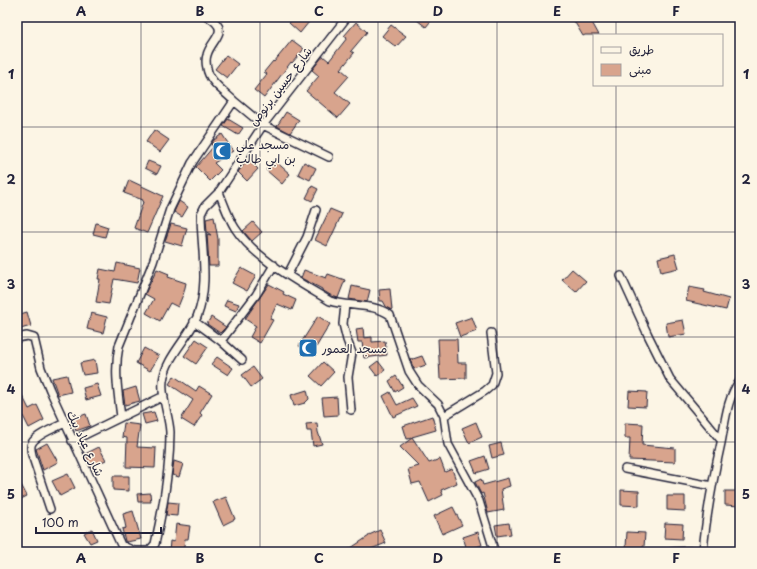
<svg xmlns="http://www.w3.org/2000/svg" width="757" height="569" font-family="'Playpen Sans','Playpen Sans Arabic',sans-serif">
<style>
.building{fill:#d8a48d;stroke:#22223b}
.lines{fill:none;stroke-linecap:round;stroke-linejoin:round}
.minor-casing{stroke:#22223b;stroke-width:10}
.minor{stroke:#fcf5e5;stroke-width:7}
.grid{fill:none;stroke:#22223b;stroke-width:1;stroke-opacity:0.55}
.labels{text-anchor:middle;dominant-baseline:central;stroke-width:3;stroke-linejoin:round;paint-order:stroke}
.street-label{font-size:12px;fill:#22223b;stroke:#fcf5e5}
.poi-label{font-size:12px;fill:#22223b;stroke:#fcf5e5;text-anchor:start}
.neatline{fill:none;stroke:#22223b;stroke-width:1.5}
.grid-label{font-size:13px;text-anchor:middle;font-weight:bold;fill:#22223b}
</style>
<rect width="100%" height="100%" fill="#fcf5e5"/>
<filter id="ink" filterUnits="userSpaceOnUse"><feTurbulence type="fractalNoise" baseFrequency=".025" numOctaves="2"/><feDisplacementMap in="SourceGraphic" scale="8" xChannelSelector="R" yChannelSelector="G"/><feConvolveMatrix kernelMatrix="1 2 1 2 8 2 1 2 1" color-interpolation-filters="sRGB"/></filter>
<g filter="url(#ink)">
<!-- building -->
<path class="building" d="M294,17H313L300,33L289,23Z
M413,17H434L426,27Z
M581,17H589L599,35H585L583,36L574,21Z
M356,22L367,32L351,51L354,53L341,69L349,76L335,92L350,104L338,118L306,91L319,76L312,70L323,56L329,61L347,38L344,36Z
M391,25L406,36L396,47L382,36Z
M292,40L304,49L292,63L291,62L264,98L254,90L267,74L264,72L273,61L274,62Z
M226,55L238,64L227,78L215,69Z
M286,112L299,120L290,133L277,126Z
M228,119L243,128L238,135L223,126Z
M154,130L169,140L160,152L146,142Z
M222,134L233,151L214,163L221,170L210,181L196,167L213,147L211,144L214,140Z
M248,159L258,169L247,181L238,172Z
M274,160L290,174L282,184L266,170Z
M148,161L161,166L157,174L145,168Z
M304,162L316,168L310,180L298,174Z
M129,180L163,196L147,233L134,228L143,202H142L143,200L124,193Z
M312,186L318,189L312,201L306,198Z
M179,201L188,207L182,217L174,212Z
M330,209L342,214L327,246L315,240Z
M214,217L218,239V266H209L207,234L211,235L207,232L206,219Z
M253,222L262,232L252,241L243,231Z
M96,223L108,227L105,237L93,234Z
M171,224L187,228L182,246L165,241Z
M675,254L679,268L661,272L658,258Z
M117,263L140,268L137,283L114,279L109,304L96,302L100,279H98L100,269L115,272Z
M241,268L256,276L247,291L232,283Z
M157,269L169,274L168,277L186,283L184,292L178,307L170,303L160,321L146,313L154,299L145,294Z
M572,269L586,281L576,292L562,280Z
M304,270L326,278L328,274L345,280L338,298L332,296L322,290V289L301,278Z
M269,284L284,292L283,294L296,300L292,310L277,304L270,319L273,320L260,343L250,337L256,326L245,319Z
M352,286L370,290L367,302L349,299Z
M689,287L705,290L704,292L729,299L726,310L686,301Z
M390,289L392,310L387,308L383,301H380L379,290Z
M227,300L239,304L236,311L224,306Z
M27,312L31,326L17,330V315Z
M91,313L107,317L103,333L87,329Z
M318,316L330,324L312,354L299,346Z
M211,317L226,327L220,333L207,324Z
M472,317L477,331L460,337L455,323Z
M683,320L686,334L668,337L666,323Z
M363,328L364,338L372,337V342L385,341L387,355L364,358L362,342H358L356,329Z
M196,339L208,347L196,364L184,356Z
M438,339H457L458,363H466V378L440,379Z
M144,348L159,356L150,371L136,363Z
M422,356L426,365L414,369L410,360Z
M217,357L233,368L228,375L211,364Z
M95,360L97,373L83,375L80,363Z
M378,361L385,370L377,376L370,367Z
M323,362L334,372L321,386L310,376Z
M253,367L262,379L251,387L242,375Z
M67,375L71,392L58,395L52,378Z
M174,376L196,391L199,386L212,394L200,413L202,415L194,427L181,419L193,400L169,384Z
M396,376L403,387L395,392L389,381Z
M97,384L101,396L86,400L83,388Z
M17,385L29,409L37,405L44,420L29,428L17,404Z
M136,387L140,401L125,405L123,391Z
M307,390L309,399L305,403L294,406L291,395Z
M629,391L647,392L646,407L628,406Z
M390,392L397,405L412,398L417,406L393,417L383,396Z
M337,397L338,415L324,416L322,398Z
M154,412L157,421L145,424L142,414Z
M86,414L90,426L76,431L72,419Z
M432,416L436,430L412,437L429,463L440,459L445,472L452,469L457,483L441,490L443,495L429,502L420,482L412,484L408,469L419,466L400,447L412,438L407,439L403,426Z
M476,422L482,437L469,443L462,428Z
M124,423L140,425L137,447L156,448L155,468L126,467L127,438L122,437Z
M317,423L318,432L322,444L313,446L311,431H307L306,424Z
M625,423L643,424L642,445L675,448V462L629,460L630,438H625Z
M47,443L58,462L43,470L36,449Z
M501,443L504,455L492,458L489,446Z
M99,447L106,460L91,467L85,454Z
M485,456L489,469L476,473L471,461Z
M174,461L183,464L179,477L172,475Z
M68,474L75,488L60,496L52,481Z
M113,476H129V491L113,490Z
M17,477L27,496L17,501Z
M508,478L510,486L501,489L504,510L488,513L483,493L481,494L475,482L481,479L483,485Z
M621,490L639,491V506L621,505Z
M725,491H740V506L725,505Z
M150,493L151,502H138L137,494Z
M667,496H685V511L667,510Z
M226,497L235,519L223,525L213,502Z
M168,502L178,503L177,516L166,515Z
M453,507L462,525L442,534L434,516Z
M133,511L141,539L127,542L125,541L122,529L126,528L123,514Z
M509,523L511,534L497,536L495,525Z
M665,523L683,524L682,539L664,538Z
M176,524L190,526L188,539H185L183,552H169L170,541L174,542Z
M92,529L97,540L90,543L84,533Z
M380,530L386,543L371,549L373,552H345L369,536V535Z
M478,532L482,545L467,550L463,537Z
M627,532L645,533L644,547H626Z"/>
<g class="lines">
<!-- minor casing -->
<g class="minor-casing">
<path id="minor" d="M208,17C232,31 211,39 207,55C206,58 206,64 207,68C209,82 224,91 234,101
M219,192C224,204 228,217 235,228C255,259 299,282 330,301C349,307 374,303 390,315L409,371L418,385L438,404L444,416L448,444L479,501L494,550
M288,274L307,237L316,210
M621,276L648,335L670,379L721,440
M345,305L343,324L347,340L352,353L348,377L351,410
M194,321L221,341L242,360
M17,338L27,336L34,338L41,368L50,390L121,545L134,551H147
M221,341L256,295L274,265
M444,416L485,391L492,385L496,373L491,333
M121,417C118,393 114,370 119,346L153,262L170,209L184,180L192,163L234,101L263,125L329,157
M72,441L164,396
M625,469L712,486
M50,509L32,455C31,451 30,446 32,443C36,435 57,427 65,423
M148,552L155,544C163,509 170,468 170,432C169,415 161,398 163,381C166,357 188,339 197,317C210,284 201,248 201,214L205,206L219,192L263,125L347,17
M672,552L703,551
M703,552C706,515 713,479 721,443C725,423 727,397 740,381"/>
</g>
<!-- minor -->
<use href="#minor" class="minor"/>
</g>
</g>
<!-- grid -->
<path class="grid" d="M141,17V552M260,17V552M378,17V552M497,17V552M616,17V35M616,85V552M17,127H740M17,232H740M17,337H740M17,442H740"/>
<!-- icons -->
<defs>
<g id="mosque-square" transform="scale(1)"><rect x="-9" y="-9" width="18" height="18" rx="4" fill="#1f6fb2" stroke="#fcf5e5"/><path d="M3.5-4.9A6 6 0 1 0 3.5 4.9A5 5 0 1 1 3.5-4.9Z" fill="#fff"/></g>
</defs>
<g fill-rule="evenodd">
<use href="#mosque-square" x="222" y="151"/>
<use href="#mosque-square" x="308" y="348"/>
</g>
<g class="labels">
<!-- street labels -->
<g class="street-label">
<text transform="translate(280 86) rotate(-53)">شارع حسين برنوص</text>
<text transform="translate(86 443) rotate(65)">شارع عياد بيك</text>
</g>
<!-- poi labels -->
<g class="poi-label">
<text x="236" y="144">مسجد علي<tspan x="236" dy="14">بن ابي طالب</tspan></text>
<text x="322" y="348">مسجد العمور</text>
</g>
</g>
<!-- margin -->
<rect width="757" height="569" fill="none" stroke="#fcf5e5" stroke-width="44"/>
<!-- legend -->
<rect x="593" y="34" width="130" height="52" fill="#fcf5e5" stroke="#a5a1a1"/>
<rect x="601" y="47" width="20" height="6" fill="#fcf5e5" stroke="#a5a1a1"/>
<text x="629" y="54" font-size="12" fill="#22223b">طريق</text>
<rect x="601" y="64" width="20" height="12" fill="#d8a48d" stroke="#a5a1a1"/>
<text x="629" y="74" font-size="12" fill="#22223b">مبنى</text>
<!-- scale -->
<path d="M36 527v6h125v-6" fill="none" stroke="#22223b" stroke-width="2"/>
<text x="42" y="527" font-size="12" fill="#22223b" stroke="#fcf5e5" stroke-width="3" paint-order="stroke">100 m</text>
<rect x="22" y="22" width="713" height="525" class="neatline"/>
<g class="grid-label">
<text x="81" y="16">A</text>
<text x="200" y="16">B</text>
<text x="319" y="16">C</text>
<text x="438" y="16">D</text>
<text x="557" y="16">E</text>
<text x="676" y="16">F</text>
<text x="11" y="79">1</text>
<text x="746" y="79">1</text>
<text x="11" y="184">2</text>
<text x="746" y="184">2</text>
<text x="11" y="289">3</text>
<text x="746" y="289">3</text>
<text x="11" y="394">4</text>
<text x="746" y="394">4</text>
<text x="11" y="499">5</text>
<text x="746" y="499">5</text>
<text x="81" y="563">A</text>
<text x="200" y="563">B</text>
<text x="319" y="563">C</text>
<text x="438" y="563">D</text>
<text x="557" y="563">E</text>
<text x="676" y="563">F</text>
</g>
</svg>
